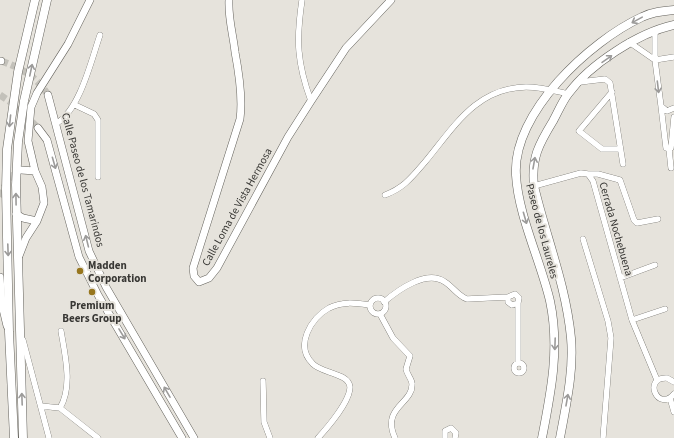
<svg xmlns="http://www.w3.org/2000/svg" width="674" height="438" font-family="'Source Sans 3',sans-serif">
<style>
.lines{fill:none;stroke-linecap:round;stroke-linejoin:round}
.tertiary-tunnel{stroke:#c3c1ba;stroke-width:7;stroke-dasharray:7 3.5;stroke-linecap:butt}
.minor-casing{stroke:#63615b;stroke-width:6}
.tertiary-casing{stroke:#63615b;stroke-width:8}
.secondary-casing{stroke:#63615b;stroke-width:9}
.primary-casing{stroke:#63615b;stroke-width:9}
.minor{stroke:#fff;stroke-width:5.5}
.tertiary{stroke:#fff;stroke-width:7}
.secondary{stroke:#fff;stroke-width:8}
.primary{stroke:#fff;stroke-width:8}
.oneway{stroke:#9c9b9a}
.poi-dot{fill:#97761e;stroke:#e6e3dc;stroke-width:1.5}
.labels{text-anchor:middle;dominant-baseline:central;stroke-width:4;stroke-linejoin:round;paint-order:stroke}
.street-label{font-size:11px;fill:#383734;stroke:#e6e3dc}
.poi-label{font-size:11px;font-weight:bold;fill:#383734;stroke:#e6e3dc;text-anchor:start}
</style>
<rect width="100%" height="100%" fill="#e6e3dc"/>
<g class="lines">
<!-- tertiary-tunnel -->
<path class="tertiary-tunnel" d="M1,61C21,68 36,76 48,95
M0,95L15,105L38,128
M0,197L8,179L19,171"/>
<!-- minor casing -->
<g class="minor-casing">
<path id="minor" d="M302,0C296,40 297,63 311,101
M655,30V60L661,106L667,111L674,108
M629,42L655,60L674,57
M580,82L605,79L610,83L623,164
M612,92L579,131L602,149H620
M75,105L94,114L98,120V177
M661,106L666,148L669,149L671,148L674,117
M57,123C80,109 91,61 100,35
M669,149L671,168
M588,174H598L620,180L634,220L637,223L658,219
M534,186L581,173L588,174L593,181L632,320L657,380
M385,195C404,188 412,177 425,162C454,127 476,88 526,87C540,87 555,91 569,94
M583,239L608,321L611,338L603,438
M620,278L655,265
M370 306a8 8 0 1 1 16 0a8 8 0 1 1-16 0Z
M384,302C398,290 427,269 445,282C453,287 458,296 467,299L508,297L515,294L519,298L518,303L512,305L508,302V297
M380,314L393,338L410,356L406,369C407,375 412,379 412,384C413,404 381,407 395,438
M632,320L665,309
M23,340L49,438
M514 368a5 5 0 1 1 10 0a5 5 0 1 1-10 0Z
M518,363V303
M263,381L264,422L270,438
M674,382L667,378C642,377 658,413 674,394
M670,398L674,412
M41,406L60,408L98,438
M60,408C73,386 65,355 61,331
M318,438C328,427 350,401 350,387C349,373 321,373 313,364C294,346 311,318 329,308C343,301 355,303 370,305
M445,438V431L451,428L456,433L455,438"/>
</g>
<!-- tertiary casing -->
<g class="tertiary-casing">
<path id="tertiary" d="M229,0C228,18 233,34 235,52C239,73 243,97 240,119L193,268L194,276L199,282L209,278L217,268L288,137L311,101L346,48L391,0
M0,61H1
M48,95L89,251L106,287L194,438
M38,128L47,140L79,257L98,295L182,438
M21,170L35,171
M16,214L23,218L37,221
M19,256L26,238L37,221L44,203L42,187L35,171L28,141L31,107L37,93L68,44L90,0
M0,277L2,305L7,326"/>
</g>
<!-- secondary casing -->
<g class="secondary-casing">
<path id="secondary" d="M542,438C551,392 560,348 550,301C541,262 518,215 516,175C512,113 590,41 642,17C652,12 663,11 674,10
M560,438C566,405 574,371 571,338C566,285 546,237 534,186C531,158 539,144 553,121C558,112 562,102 568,94C590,64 638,33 674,25"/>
</g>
<!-- primary casing -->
<g class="primary-casing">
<path id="primary" d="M14,438L9,332L6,189L7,149L18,72L35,0
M23,438L16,185L18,142L24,101L47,0"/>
</g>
<!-- minor -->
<use href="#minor" class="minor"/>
<!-- tertiary -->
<use href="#tertiary" class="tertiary"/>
<!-- secondary -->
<use href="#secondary" class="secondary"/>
<!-- primary -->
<use href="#primary" class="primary"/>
</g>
<!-- one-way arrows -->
<defs><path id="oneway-shaft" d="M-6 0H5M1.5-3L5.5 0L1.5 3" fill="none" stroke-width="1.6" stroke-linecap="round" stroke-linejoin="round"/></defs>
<g class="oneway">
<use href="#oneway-shaft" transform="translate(637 20) rotate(151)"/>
<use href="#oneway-shaft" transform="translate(607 59) rotate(-35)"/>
<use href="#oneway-shaft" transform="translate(31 70) rotate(-78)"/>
<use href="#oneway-shaft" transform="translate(658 87) rotate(83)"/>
<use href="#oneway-shaft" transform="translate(10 121) rotate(96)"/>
<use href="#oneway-shaft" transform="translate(54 163) rotate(74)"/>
<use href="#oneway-shaft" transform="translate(534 163) rotate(-80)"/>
<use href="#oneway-shaft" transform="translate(16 199) rotate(-91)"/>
<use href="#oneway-shaft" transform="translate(525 218) rotate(74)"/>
<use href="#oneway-shaft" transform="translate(87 241) rotate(-104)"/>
<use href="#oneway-shaft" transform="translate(8 250) rotate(88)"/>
<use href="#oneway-shaft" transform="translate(122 334) rotate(59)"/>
<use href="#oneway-shaft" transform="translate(555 344) rotate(92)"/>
<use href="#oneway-shaft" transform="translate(167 392) rotate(-120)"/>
<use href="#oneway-shaft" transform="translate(22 399) rotate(-92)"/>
<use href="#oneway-shaft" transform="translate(567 400) rotate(-80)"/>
</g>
<!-- markers -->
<g class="poi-dot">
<circle cx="80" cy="271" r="4"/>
<circle cx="92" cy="292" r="4"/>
</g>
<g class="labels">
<!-- street labels -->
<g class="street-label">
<text transform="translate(83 180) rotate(75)">Calle Paseo de los Tamarindos</text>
<text transform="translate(237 207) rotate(-61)">Calle Loma de Vista Hermosa</text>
<text transform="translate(616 229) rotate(74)">Cerrada Nochebuena</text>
<text transform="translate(542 231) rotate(75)">Paseo de los Laureles</text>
</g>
<!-- poi labels -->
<g class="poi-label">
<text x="88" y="265">Madden<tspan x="88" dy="13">Corporation</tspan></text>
<text x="92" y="305" text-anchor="middle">Premium<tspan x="92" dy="13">Beers Group</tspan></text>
</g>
</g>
</svg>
